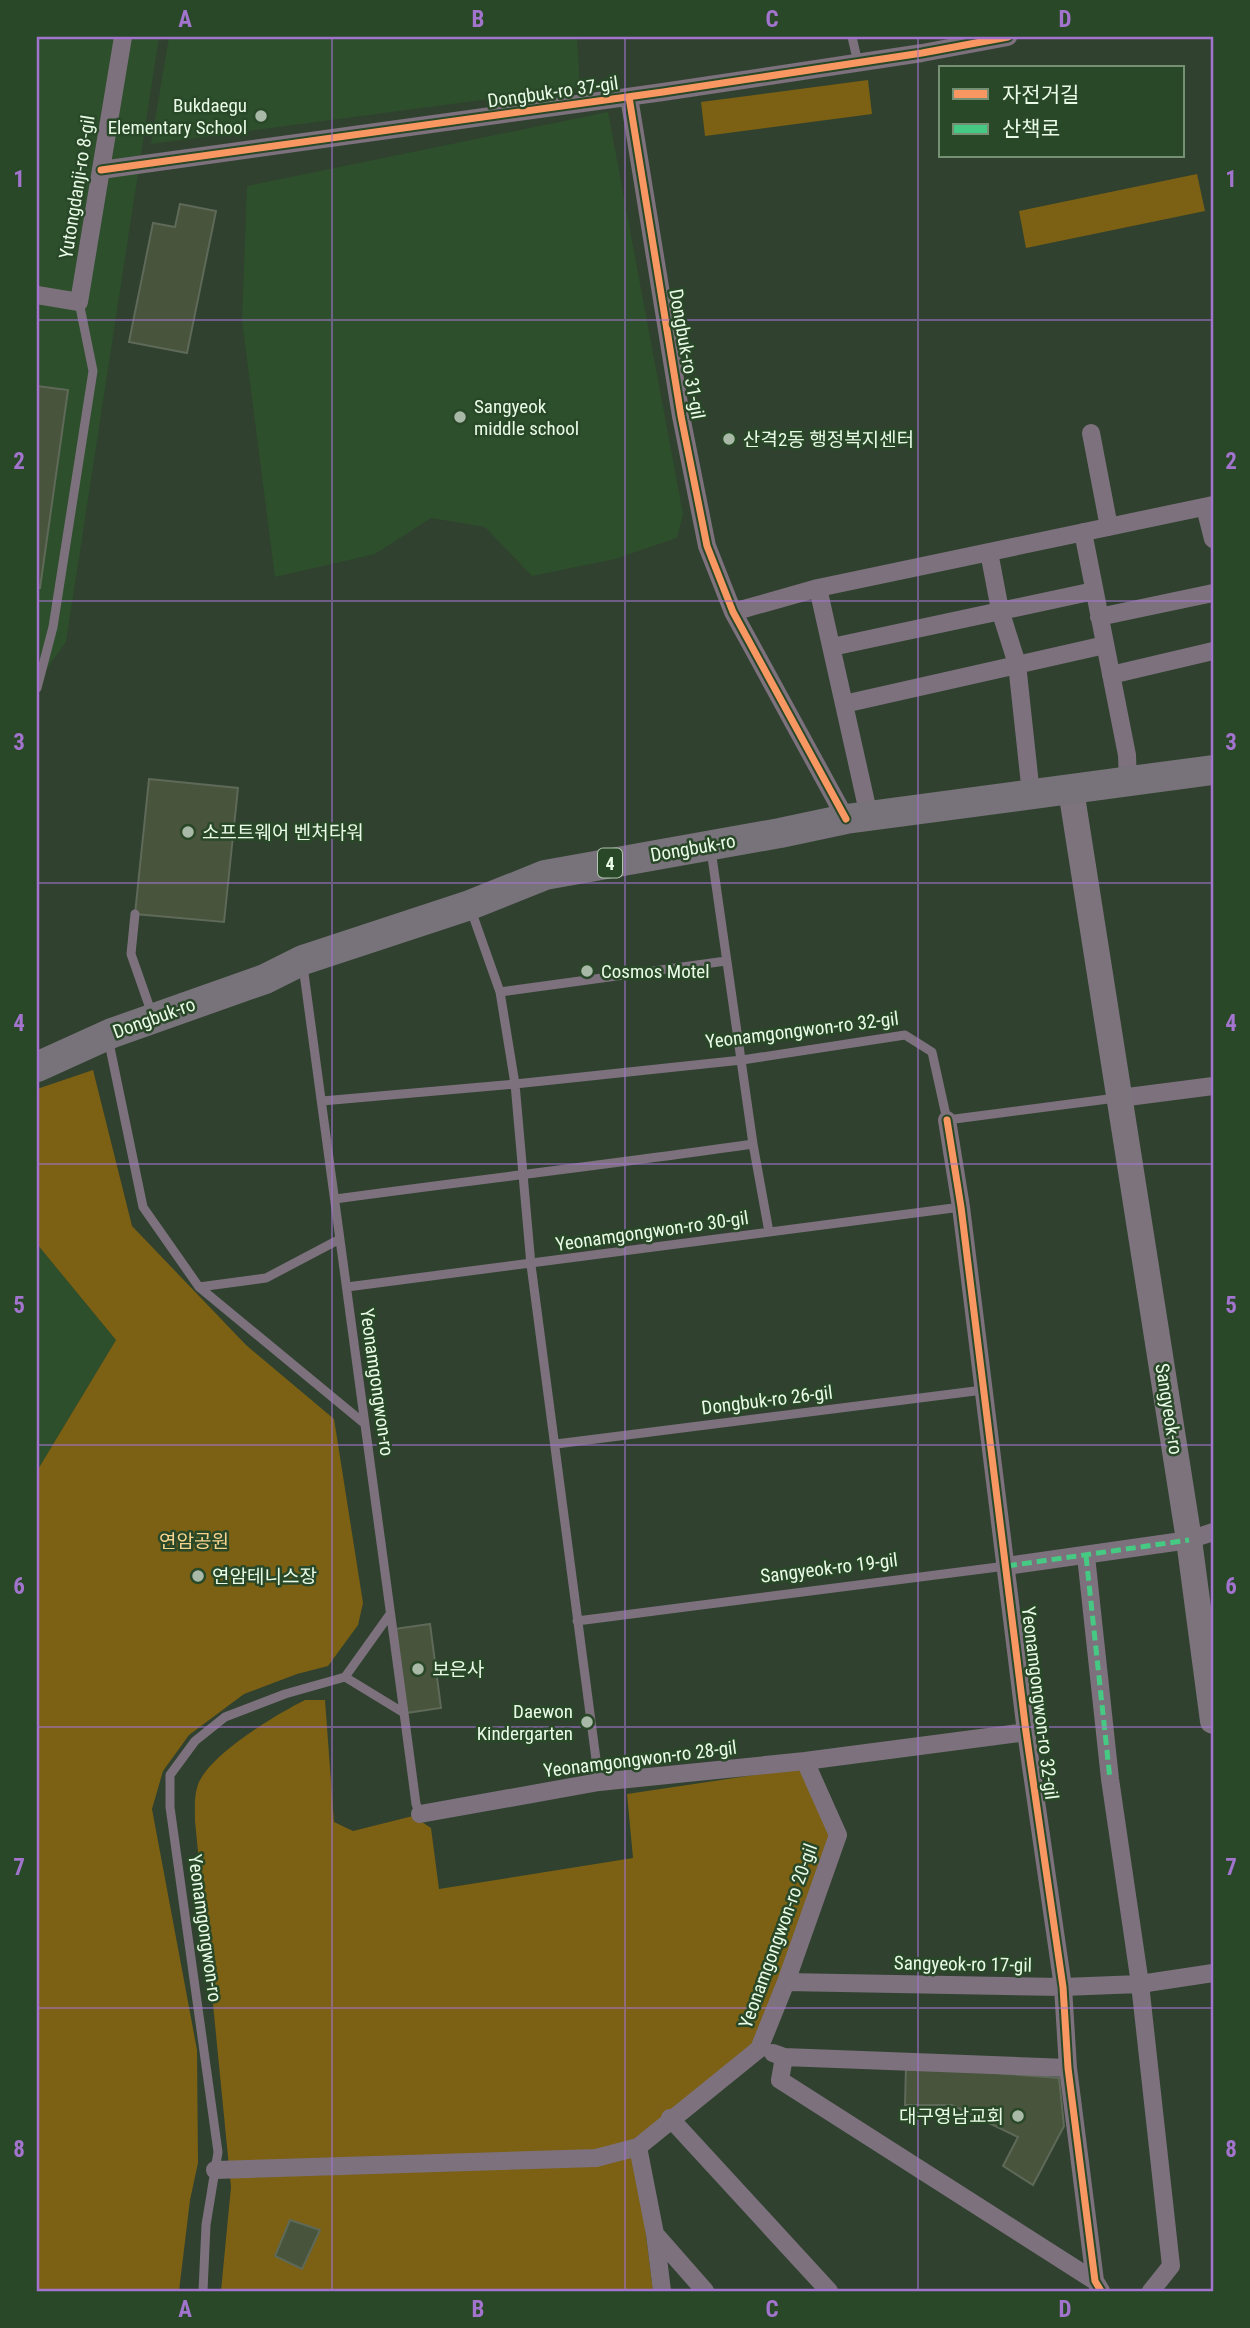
<svg xmlns="http://www.w3.org/2000/svg" width="1250" height="2328" font-family="'Roboto Condensed','Noto Sans KR',sans-serif">
<style>
.built{fill:#2d4f2b}
.green{fill:#7c6014}
.building{fill:#48543c;stroke:#5e6958;stroke-width:2}
.lines{fill:none;stroke-linecap:round;stroke-linejoin:round}
.lane{stroke:#7c717d;stroke-width:9}
.street{stroke:#7c717d;stroke-width:18}
.secondary{stroke:#7c737d;stroke-width:26}
.primary{stroke:#78727a;stroke-width:30}
.quiet{stroke:#46c982;stroke-width:5;stroke-dasharray:10 5;stroke-linecap:butt}
.cycleway-casing{stroke:#294828;stroke-width:11}
.cycleway{stroke:#f99763;stroke-width:7}
.grid{fill:none;stroke:#a274cd;stroke-width:2;stroke-opacity:0.55}
.poi-dot{fill:#a8baa7;stroke:#294828;stroke-width:2.5}
.labels{text-anchor:middle;dominant-baseline:central;stroke-width:5;stroke-linejoin:round;paint-order:stroke}
.shield{fill:#294828;stroke:#afc5ae;stroke-width:2}
.shield-label{font-size:18px;font-weight:bold;fill:#e9fbe7}
.street-label{font-size:19px;fill:#e9fbe7;stroke:#294828}
.poi-label{font-size:19px;fill:#e9fbe7;stroke:#294828;text-anchor:start}
.park-label{font-size:19px;fill:#f7d38d;stroke:#294828}
.neatline{fill:none;stroke:#a274cd;stroke-width:2.5}
.grid-label{font-size:23px;text-anchor:middle;font-weight:bold;fill:#a274cd}
</style>
<rect width="100%" height="100%" fill="#30412f"/>
<!-- built -->
<path class="built" d="M37,37H159L66,642L37,682Z
M169,37H577L580,87L151,144Z
M608,112L683,514L677,538L615,559L532,576L485,527L431,518L375,554L275,577L242,321L247,186Z
M37,1244L116,1340L37,1471Z"/>
<!-- green -->
<path class="green" d="M868,80L872,114L705,136L701,102Z
M1197,174L1205,211L1026,248L1019,211Z
M93,1070L132,1226L246,1345L334,1419L363,1603L358,1625L328,1666L297,1674L244,1694L189,1735L163,1771L152,1809L197,2050L198,2163L190,2200L179,2291H37V1471L116,1340L37,1244V1089Z
M305,1700H325L334,1822L353,1831L413,1816L431,1828L439,1889L633,1858L627,1794L801,1768L831,1837L754,2044L634,2139L653,2291H221L231,2187L195,1821C195,1810 194,1798 197,1788C204,1757 277,1714 305,1700Z"/>
<!-- building -->
<path class="building" d="M180,204L216,211L187,353L129,342L153,223L175,227Z
M37,386L68,390L40,588H37Z
M149,779L238,788L224,922L135,914Z
M430,1624L441,1708L406,1713L394,1629Z
M906,2066L1059,2078L1064,2126L1033,2185L1003,2166L1018,2137L952,2105H905Z
M290,2220L320,2230L302,2269L275,2256Z"/>
<g class="lines">
<!-- lane -->
<path class="lane" d="M852,37L858,63
M37,688L53,627L93,371L79,302
M711,850L753,1144L769,1232
M471,910L500,992L515,1084L531,1265L599,1782
M135,914L131,954L152,1014
M303,966L404,1713L416,1804L420,1814
M500,992L726,961
M108,1038L143,1207L199,1287L365,1424
M322,1101L515,1084L742,1060L905,1035L932,1052L947,1120L1116,1098
M335,1199C474,1180 614,1164 753,1144
M199,1287L266,1278L340,1239
M347,1287L961,1207
M556,1444L983,1390
M390,1614L345,1677L404,1713
M577,1621L1006,1566
M203,2291L206,2225L218,2152L170,1807V1775L195,1741L225,1717L285,1694L345,1677"/>
<!-- street -->
<path class="street" d="M629,97L681,416L707,546L733,612L846,819
M101,170L663,92L922,53L1008,37
M37,295L79,302L123,37
M1091,433L1109,527
M1205,507L1213,539
M1083,532L1127,755L1128,782
M989,552L1000,610L1017,664L1031,794
M818,588L869,816
M733,612L818,588L1213,505
M1099,617L1213,593
M832,647L1094,591
M1111,675L1213,651
M844,704L1105,645
M1120,1098L1213,1086
M947,1120L961,1207L1026,1732L1063,1987L1068,2068L1095,2281L1101,2291
M1086,1556L1110,1779L1140,1984L1171,2266L1151,2291
M1007,1566L1189,1540L1213,1532
M420,1814L599,1782L805,1761L1026,1732
M786,1982L1063,1987L1140,1984L1213,1973
M773,2053L784,2057L1068,2068
M784,2057L780,2080L1095,2281
M670,2118L829,2291
M215,2170L596,2158L638,2147
M655,2234L705,2291
M662,2291L655,2234L638,2147L759,2049L786,1982L838,1835L805,1761"/>
<!-- secondary -->
<path class="secondary" d="M1071,790L1189,1540L1213,1721"/>
<!-- primary -->
<path class="primary" d="M37,1067L112,1033L265,979L303,960L470,905L545,875L780,833L846,819L1213,770"/>
<!-- quiet -->
<path class="quiet" d="M1086,1556L1110,1779
M1007,1566L1189,1540"/>
<!-- cycleway casing -->
<g class="cycleway-casing">
<path id="cycleway" d="M629,97L681,416L707,546L733,612L846,819
M101,170L663,92L922,53L1008,37
M947,1120L961,1207L1026,1732L1063,1987L1068,2068L1095,2281L1101,2291"/>
</g>
<!-- cycleway -->
<use href="#cycleway" class="cycleway"/>
</g>
<!-- grid -->
<path class="grid" d="M332,37V2291M625,37V2291M918,37V2291M37,320H1213M37,601H1213M37,883H1213M37,1164H1213M37,1445H1213M37,1727H1213M37,2008H1213"/>
<!-- markers -->
<g class="poi-dot">
<circle cx="261" cy="116" r="7"/>
<circle cx="460" cy="417" r="7"/>
<circle cx="729" cy="439" r="7"/>
<circle cx="188" cy="832" r="7"/>
<circle cx="587" cy="971" r="7"/>
<circle cx="198" cy="1576" r="7"/>
<circle cx="418" cy="1669" r="7"/>
<circle cx="587" cy="1722" r="7"/>
<circle cx="1018" cy="2116" r="7"/>
</g>
<g class="labels">
<!-- shield labels -->
<rect class="shield" x="598" y="848.5" width="24" height="29" rx="5"/>
<g class="shield-label">
<text x="610" y="863">4</text>
</g>
<!-- street labels -->
<g class="street-label">
<text transform="translate(553 92) rotate(-8)">Dongbuk-ro 37-gil</text>
<text transform="translate(77 187) rotate(-81)">Yutongdanji-ro 8-gil</text>
<text transform="translate(687 354) rotate(80)">Dongbuk-ro 31-gil</text>
<text transform="translate(693 848) rotate(-10)">Dongbuk-ro</text>
<text transform="translate(154 1018) rotate(-20)">Dongbuk-ro</text>
<text transform="translate(802 1030) rotate(-7)">Yeonamgongwon-ro 32-gil</text>
<text transform="translate(652 1231) rotate(-8)">Yeonamgongwon-ro 30-gil</text>
<text transform="translate(377 1382) rotate(82)">Yeonamgongwon-ro</text>
<text transform="translate(767 1400) rotate(-7)">Dongbuk-ro 26-gil</text>
<text transform="translate(1169 1409) rotate(81)">Sangyeok-ro</text>
<text transform="translate(829 1568) rotate(-7)">Sangyeok-ro 19-gil</text>
<text transform="translate(1040 1703) rotate(83)">Yeonamgongwon-ro 32-gil</text>
<text transform="translate(640 1759) rotate(-7)">Yeonamgongwon-ro 28-gil</text>
<text transform="translate(205 1928) rotate(82)">Yeonamgongwon-ro</text>
<text transform="translate(778 1936) rotate(-70)">Yeonamgongwon-ro 20-gil</text>
<text transform="translate(963 1964) rotate(1)">Sangyeok-ro 17-gil</text>
</g>
<!-- poi labels -->
<g class="poi-label">
<text x="247" y="105" text-anchor="end">Bukdaegu<tspan x="247" dy="22">Elementary School</tspan></text>
<text x="474" y="406">Sangyeok<tspan x="474" dy="22">middle school</tspan></text>
<text x="743" y="439">산격2동 행정복지센터</text>
<text x="202" y="832">소프트웨어 벤처타워</text>
<text x="601" y="971">Cosmos Motel</text>
<text x="212" y="1576">연암테니스장</text>
<text x="432" y="1669">보은사</text>
<text x="573" y="1711" text-anchor="end">Daewon<tspan x="573" dy="22">Kindergarten</tspan></text>
<text x="1004" y="2116" text-anchor="end">대구영남교회</text>
</g>
<!-- park labels -->
<g class="park-label">
<text x="194" y="1541">연암공원</text>
</g>
</g>
<!-- border -->
<rect width="1250" height="2328" fill="none" stroke="#294828" stroke-width="77"/>
<!-- legend -->
<rect x="939" y="66" width="245" height="91" fill="#294828" stroke="#769074" stroke-width="2"/>
<rect x="953" y="89" width="35" height="10" fill="#f99763" stroke="#769074" stroke-width="2"/>
<text x="1002" y="102" font-size="21" fill="#e9fbe7">자전거길</text>
<rect x="953" y="124" width="35" height="10" fill="#46c982" stroke="#769074" stroke-width="2"/>
<text x="1002" y="136" font-size="21" fill="#e9fbe7">산책로</text>
<rect x="38" y="38" width="1174" height="2252" class="neatline"/>
<g class="grid-label">
<text x="185" y="27">A</text>
<text x="478" y="27">B</text>
<text x="772" y="27">C</text>
<text x="1065" y="27">D</text>
<text x="19" y="187">1</text>
<text x="1231" y="187">1</text>
<text x="19" y="469">2</text>
<text x="1231" y="469">2</text>
<text x="19" y="750">3</text>
<text x="1231" y="750">3</text>
<text x="19" y="1031">4</text>
<text x="1231" y="1031">4</text>
<text x="19" y="1313">5</text>
<text x="1231" y="1313">5</text>
<text x="19" y="1594">6</text>
<text x="1231" y="1594">6</text>
<text x="19" y="1875">7</text>
<text x="1231" y="1875">7</text>
<text x="19" y="2157">8</text>
<text x="1231" y="2157">8</text>
<text x="185" y="2317">A</text>
<text x="478" y="2317">B</text>
<text x="772" y="2317">C</text>
<text x="1065" y="2317">D</text>
</g>
</svg>
